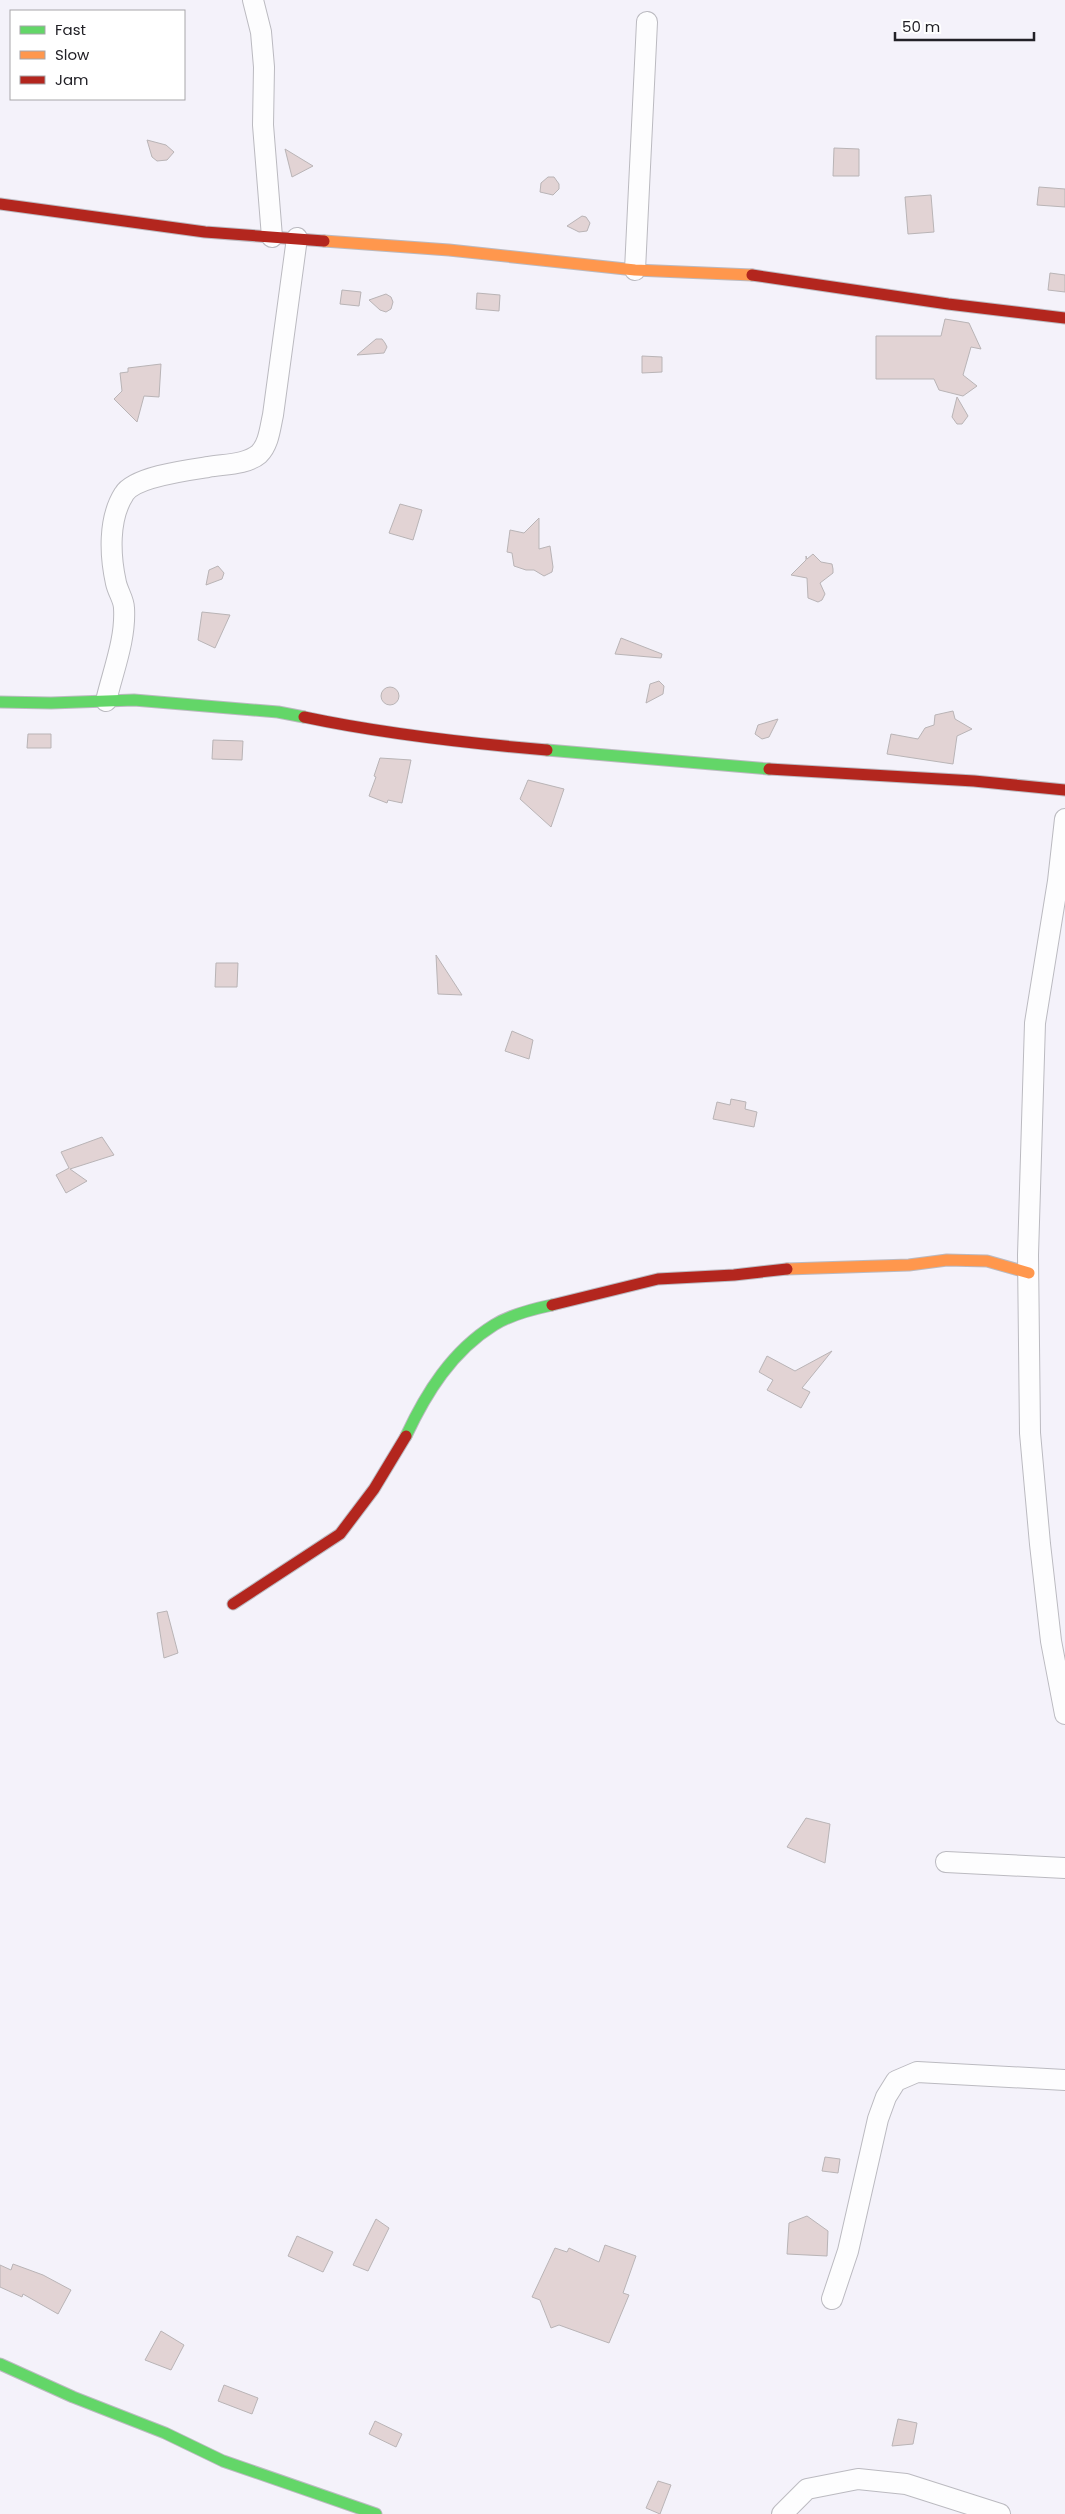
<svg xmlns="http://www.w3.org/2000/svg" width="1065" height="2514" font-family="Poppins,sans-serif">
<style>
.building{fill:#e2d3d4;stroke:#b9b4b6}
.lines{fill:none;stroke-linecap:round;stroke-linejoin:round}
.street-casing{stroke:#bbbac0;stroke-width:22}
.fast-casing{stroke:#bbbac0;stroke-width:13}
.slow-casing{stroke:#bbbac0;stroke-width:13}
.jam-casing{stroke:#bbbac0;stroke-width:13}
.street{stroke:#fdfdfe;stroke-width:20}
.fast{stroke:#63d668;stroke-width:11}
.slow{stroke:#ff974d;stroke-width:11}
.jam{stroke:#b3261e;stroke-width:11}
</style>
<rect width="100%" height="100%" fill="#f4f2fa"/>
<!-- building -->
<path class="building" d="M147,140L166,145L174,152L167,160L157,161L152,157Z
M834,148L859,149V176H833Z
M285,149L313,166L292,177Z
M548,177H554L559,184V189L553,195L540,192L541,183Z
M1039,187L1065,189V207L1037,205Z
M931,195L934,232L908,234L905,197Z
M582,216L586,217L590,223L587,231L579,232L567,226Z
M1050,273L1065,275V292L1048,290Z
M342,290L361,292L359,306L340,304Z
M477,293L500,295L499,311L476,309Z
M386,294L391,297L393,302L391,309L386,312L380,310L369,300Z
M945,319L969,323L981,349L971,347L963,375L977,386L963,396L939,390L934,379H876V336H941Z
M376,339H382L385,343L387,347L384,353L357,355Z
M642,356L662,357V372L642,373Z
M161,364L159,397L144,396L137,422L114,399L122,391L120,373L128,372V368Z
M957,397L968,416L962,424H957L952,417Z
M400,504L422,510L413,540L389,533Z
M539,518V549L550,546L553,567L552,572L544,576L534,570H526L514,566L512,553L507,552L510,530L524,533Z
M813,554L821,562L832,564L833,569V573L820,583L825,594L822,600L818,602L808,598L807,578L791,575L806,560V556L807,559Z
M218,566L224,573L222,579L206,585L209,570Z
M202,612L230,615L215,648L198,640Z
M621,638L662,654L661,658L615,654Z
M659,681L664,686L663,694L646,703L650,684Z
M381 696a9 9 0 1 1 18 0a9 9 0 1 1-18 0Z
M953,711L955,719L972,729L957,736L953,764L887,754L891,734L918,739L925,728L934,725L935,715Z
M778,719L769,737L762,739L755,734L758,725Z
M28,734H51V748H27Z
M213,740L243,741L242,760L212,759Z
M380,758L411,760L402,803L388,800L387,803L369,796L376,777L374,776Z
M528,780L564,789L551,827L520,799Z
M436,955L462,995L438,994Z
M216,963H238L237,987H215Z
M512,1031L533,1040L529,1059L505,1051Z
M731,1099L746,1102L745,1109L757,1112L754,1127L713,1119L717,1102L730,1105Z
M102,1137L114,1155L70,1169L87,1181L66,1193L56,1175L69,1168L61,1152Z
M832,1351L802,1388L810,1392L801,1408L767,1390L773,1380L759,1372L767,1356L795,1371Z
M167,1611L178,1653L164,1658L157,1613Z
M806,1818L830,1824L825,1863L787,1847Z
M825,2157L840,2159L838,2173L822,2171Z
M807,2216L828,2231L827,2256L787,2254L789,2223Z
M376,2219L389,2228L368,2271L353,2265Z
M297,2236L333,2252L323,2272L288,2256Z
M605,2245L636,2256L623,2293L629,2295L609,2343L559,2325L551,2328L540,2300L532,2297L555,2248L567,2252L569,2248L599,2262Z
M13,2264L43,2275L71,2290L58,2314L23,2294L22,2297L0,2287V2265L11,2270Z
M161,2331L184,2345L171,2370L145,2360Z
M224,2385L258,2398L252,2414L218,2401Z
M898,2419L917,2423L913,2444L892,2446Z
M375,2421L402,2434L396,2447L369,2434Z
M658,2481L671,2485L660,2514L646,2508Z"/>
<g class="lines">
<!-- street casing -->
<g class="street-casing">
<path id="street" d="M253,0L261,32L264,67L263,125L272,237
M635,270L647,22
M106,701C113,671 126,639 124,608C124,600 118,592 116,583C110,556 108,519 124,494C134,477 188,470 208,467C224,464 246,465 259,454C269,444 270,428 273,415L297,238
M1065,819L1058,881L1035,1023L1028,1255L1030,1433L1040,1544L1051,1641L1065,1714
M946,1862L1065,1868
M832,2299L848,2251L878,2119L886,2097L896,2081L917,2072L1065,2080
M782,2514L807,2489L858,2479L906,2484L1000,2514"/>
</g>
<!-- fast casing -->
<g class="fast-casing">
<path id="fast" d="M0,702L51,703L134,700L278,712L304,717
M547,750L769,769
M406,1436C426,1393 452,1351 494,1325C510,1315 533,1309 552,1305
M0,2364L73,2397L165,2433L223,2461L376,2514"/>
</g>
<!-- slow casing -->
<g class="slow-casing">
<path id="slow" d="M324,241L449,250L635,270L752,275
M787,1269L909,1265L947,1260L987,1261L1029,1273"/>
</g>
<!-- jam casing -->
<g class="jam-casing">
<path id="jam" d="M0,204L205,232L324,241
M752,275L948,304L1065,318
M304,717C384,734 465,743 547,750
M769,769L974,781L1065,790
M552,1305L658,1279L734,1275L787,1269
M233,1604L340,1534L374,1489L406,1436"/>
</g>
<!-- street -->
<use href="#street" class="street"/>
<!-- fast -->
<use href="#fast" class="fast"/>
<!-- slow -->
<use href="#slow" class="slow"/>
<!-- jam -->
<use href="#jam" class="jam"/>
</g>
<!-- legend -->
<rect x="10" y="10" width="175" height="90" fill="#ffffff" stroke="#a7a6a9"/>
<rect x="20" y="26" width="25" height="8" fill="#63d668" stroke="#a7a6a9"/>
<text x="55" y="35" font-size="15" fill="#222127">Fast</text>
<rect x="20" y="51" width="25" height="8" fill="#ff974d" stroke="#a7a6a9"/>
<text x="55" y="60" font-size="15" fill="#222127">Slow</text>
<rect x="20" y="76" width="25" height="8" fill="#b3261e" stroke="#a7a6a9"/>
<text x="55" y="85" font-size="15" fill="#222127">Jam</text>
<!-- scale -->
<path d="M895 32v8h139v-8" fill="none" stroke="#222127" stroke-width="2.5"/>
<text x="902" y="32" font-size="15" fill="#222127" stroke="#ffffff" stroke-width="4" paint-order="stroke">50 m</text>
</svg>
